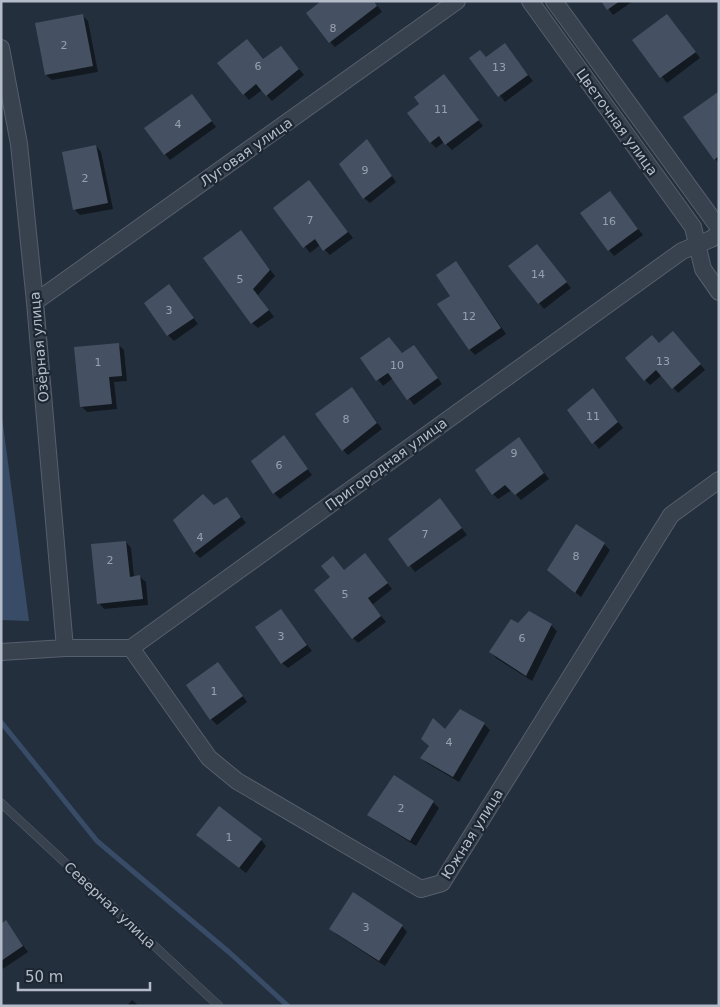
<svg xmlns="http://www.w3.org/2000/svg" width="720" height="1007" font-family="'DejaVu Sans',sans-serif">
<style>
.water{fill:#394c67}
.shadow{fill:#0007}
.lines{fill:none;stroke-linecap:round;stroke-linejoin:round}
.stream{stroke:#394c67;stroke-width:5}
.building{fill:#455162}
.lane-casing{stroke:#565f6c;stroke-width:9}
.street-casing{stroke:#565f6c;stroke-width:18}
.lane{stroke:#38414e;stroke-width:8}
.street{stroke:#38414e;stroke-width:16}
.labels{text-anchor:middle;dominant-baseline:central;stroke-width:4.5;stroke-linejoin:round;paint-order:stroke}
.number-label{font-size:11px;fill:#98a1af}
.street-label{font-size:14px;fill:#b4bcc9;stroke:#1d2633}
</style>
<rect width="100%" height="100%" fill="#242f3e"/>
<!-- water -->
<path class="water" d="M1,410L29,621L1,620Z"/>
<!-- shadow -->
<path class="shadow" d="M374,1L382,12L335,47L330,42Z
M603,1H633L613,15Z
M82,15L88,21L98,72L52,80L46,75L36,24Z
M667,15L700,58L667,83L633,40Z
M505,45L533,81L505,102L471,58H487Z
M286,53L304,75L272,101L262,90L249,100L244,94L264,60Z
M444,76L483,126L452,150L444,142L436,148L430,142L420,104Z
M718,94L719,95V163L715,159Z
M192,95L216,127L170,160L165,154Z
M367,141L396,182L370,203L364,198Z
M96,146L101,152L113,209L80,215L75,210Z
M309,182L353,238L330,255L320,245L310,253L274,208Z
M610,193L643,235L614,256L609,250Z
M241,232L275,276L258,295L274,317L258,328L252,323Z
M537,245L571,288L544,309L539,303Z
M461,269L506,334L475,355L470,350L439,305L451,296Z
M169,286L198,324L174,341L168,335Z
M389,338L402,354L419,352L442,384L414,405L393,378L383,386L362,358Z
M678,338L705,370L678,393L662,375L650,385L645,380L659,344Z
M118,344L124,350L127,381L114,382L117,409L87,412L81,406Z
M352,388L382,429L348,455L343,450Z
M598,396L623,428L599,449L569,410Z
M284,437L312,475L280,499L274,493Z
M519,439L549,479L521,500L512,490L498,499L493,494Z
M227,498L246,523L200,558L195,553L175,520L214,507Z
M445,506L467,535L415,572L390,540Z
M126,542L131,548L134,577H140L146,582L148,605L104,609L99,603Z
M604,544L610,550L581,597L554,575Z
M371,561L392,589L372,605L386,622L358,643L353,638L332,578Z
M281,610L312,651L288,668L282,663Z
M518,625H551L557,631L532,681L496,658L491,652Z
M223,669L247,702L217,725L211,719Z
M460,710L484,724L490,730L459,782L427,763L422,758L430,746L446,730Z
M433,802L439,808L416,846L375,820L369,815Z
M261,840L266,846L246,873L204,841Z
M6,922L28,952L1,970V925Z
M402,926L407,932L385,966L336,934L331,928Z
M132,1000L139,1006H127Z"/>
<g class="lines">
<!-- stream -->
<path class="stream" d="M1,722L97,841L230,953L288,1006"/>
</g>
<!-- building -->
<path class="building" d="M321,1H374L377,6L329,43L306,13Z
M601,1H620L607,10Z
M83,14L93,66L45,75L35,23Z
M667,14L696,52L660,78L632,40Z
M247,39L263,59L281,46L299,69L266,96L256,84L243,95L217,63Z
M505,43L528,75L498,97L469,58L480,50L486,57Z
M444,74L479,120L445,145L439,136L430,143L407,113L419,104L414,97Z
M718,92L719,156L714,160L683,117Z
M192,94L212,121L164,155L144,128Z
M367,139L392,176L363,199L339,164Z
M96,145L108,203L73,210L62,152Z
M309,180L348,232L323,251L315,239L303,248L273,208Z
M610,191L638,229L608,251L580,213Z
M241,230L270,270L253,289L269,310L251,324L203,258Z
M537,244L567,282L538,304L508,266Z
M456,261L501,328L469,350L437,304L450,296L436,275Z
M169,284L194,318L167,336L144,303Z
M673,331L701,364L672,389L656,370L644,381L625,358L652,335L659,343Z
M389,337L402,353L414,345L438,378L407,400L388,373L376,381L360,358Z
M119,343L122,376L109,377L112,404L80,407L74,347Z
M352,387L377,423L342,451L315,414Z
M593,388L618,422L592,444L567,410Z
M284,435L308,469L273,494L251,461Z
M519,437L544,473L515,495L505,485L492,495L475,470Z
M203,494L214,505L227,497L241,517L194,553L173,520Z
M440,498L462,528L408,567L388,539Z
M576,524L605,543L575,593L547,570Z
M126,541L130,577L140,575L143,599L97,604L91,544Z
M365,553L388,583L368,598L381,616L352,639L314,590L330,577L321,566L333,556L344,570Z
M281,609L307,645L281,664L255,627Z
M529,611L552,624L526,676L489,652L511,619L518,623Z
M218,662L243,696L210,720L186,685Z
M460,709L485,723L453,777L420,758L429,746L421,739L433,718L445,729Z
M394,775L434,801L410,841L367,815Z
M219,806L262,839L239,868L196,835Z
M353,892L403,925L379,961L329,929Z
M6,920L23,946L1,961V924Z"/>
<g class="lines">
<!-- lane casing -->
<g class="lane-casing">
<path id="lane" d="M1,803L219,1006"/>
</g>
<!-- street casing -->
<g class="street-casing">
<path id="street" d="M530,1L693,227L703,269L719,292
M554,1L719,228
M1,48L19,144L35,302L65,648
M35,302L457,1
M131,648L209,758L237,781L421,889L442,883L671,515L719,480
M1,652L65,648H131L682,251L711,239L719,234"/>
</g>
<!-- lane -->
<use href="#lane" class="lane"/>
<!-- street -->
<use href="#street" class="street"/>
</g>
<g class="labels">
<!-- number labels -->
<g class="number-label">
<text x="333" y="28">8</text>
<text x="64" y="45">2</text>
<text x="258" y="66">6</text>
<text x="499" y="67">13</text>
<text x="441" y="109">11</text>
<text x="178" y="124">4</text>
<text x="365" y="170">9</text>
<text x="85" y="178">2</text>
<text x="310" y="220">7</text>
<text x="609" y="221">16</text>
<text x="538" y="274">14</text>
<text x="240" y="279">5</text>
<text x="169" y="310">3</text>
<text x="469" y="316">12</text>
<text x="663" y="361">13</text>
<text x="98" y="362">1</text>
<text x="397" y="365">10</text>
<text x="593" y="416">11</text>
<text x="346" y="419">8</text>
<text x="514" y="453">9</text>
<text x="279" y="465">6</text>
<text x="425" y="534">7</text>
<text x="200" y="537">4</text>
<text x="576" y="556">8</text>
<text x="110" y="560">2</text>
<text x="345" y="594">5</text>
<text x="281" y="636">3</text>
<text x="522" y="638">6</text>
<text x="214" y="691">1</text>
<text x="449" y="742">4</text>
<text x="401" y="808">2</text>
<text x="229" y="837">1</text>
<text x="366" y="927">3</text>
</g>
<!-- street labels -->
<g class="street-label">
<text transform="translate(617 122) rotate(54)">Цветочная улица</text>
<text transform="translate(246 152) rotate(-35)">Луговая улица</text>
<text transform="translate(39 347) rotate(-95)">Озёрная улица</text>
<text transform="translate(386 464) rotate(-36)">Пригородная улица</text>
<text transform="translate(472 834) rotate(-58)">Южная улица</text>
<text transform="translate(110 905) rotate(43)">Северная улица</text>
</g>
</g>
<!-- border -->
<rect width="720" height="1007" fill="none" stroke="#b4bcc9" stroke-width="5"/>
<!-- scale -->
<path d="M18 982v8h132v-8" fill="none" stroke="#b4bcc9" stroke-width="2.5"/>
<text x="25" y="982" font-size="15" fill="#b4bcc9" stroke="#1d2633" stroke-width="4" paint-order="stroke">50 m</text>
</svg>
